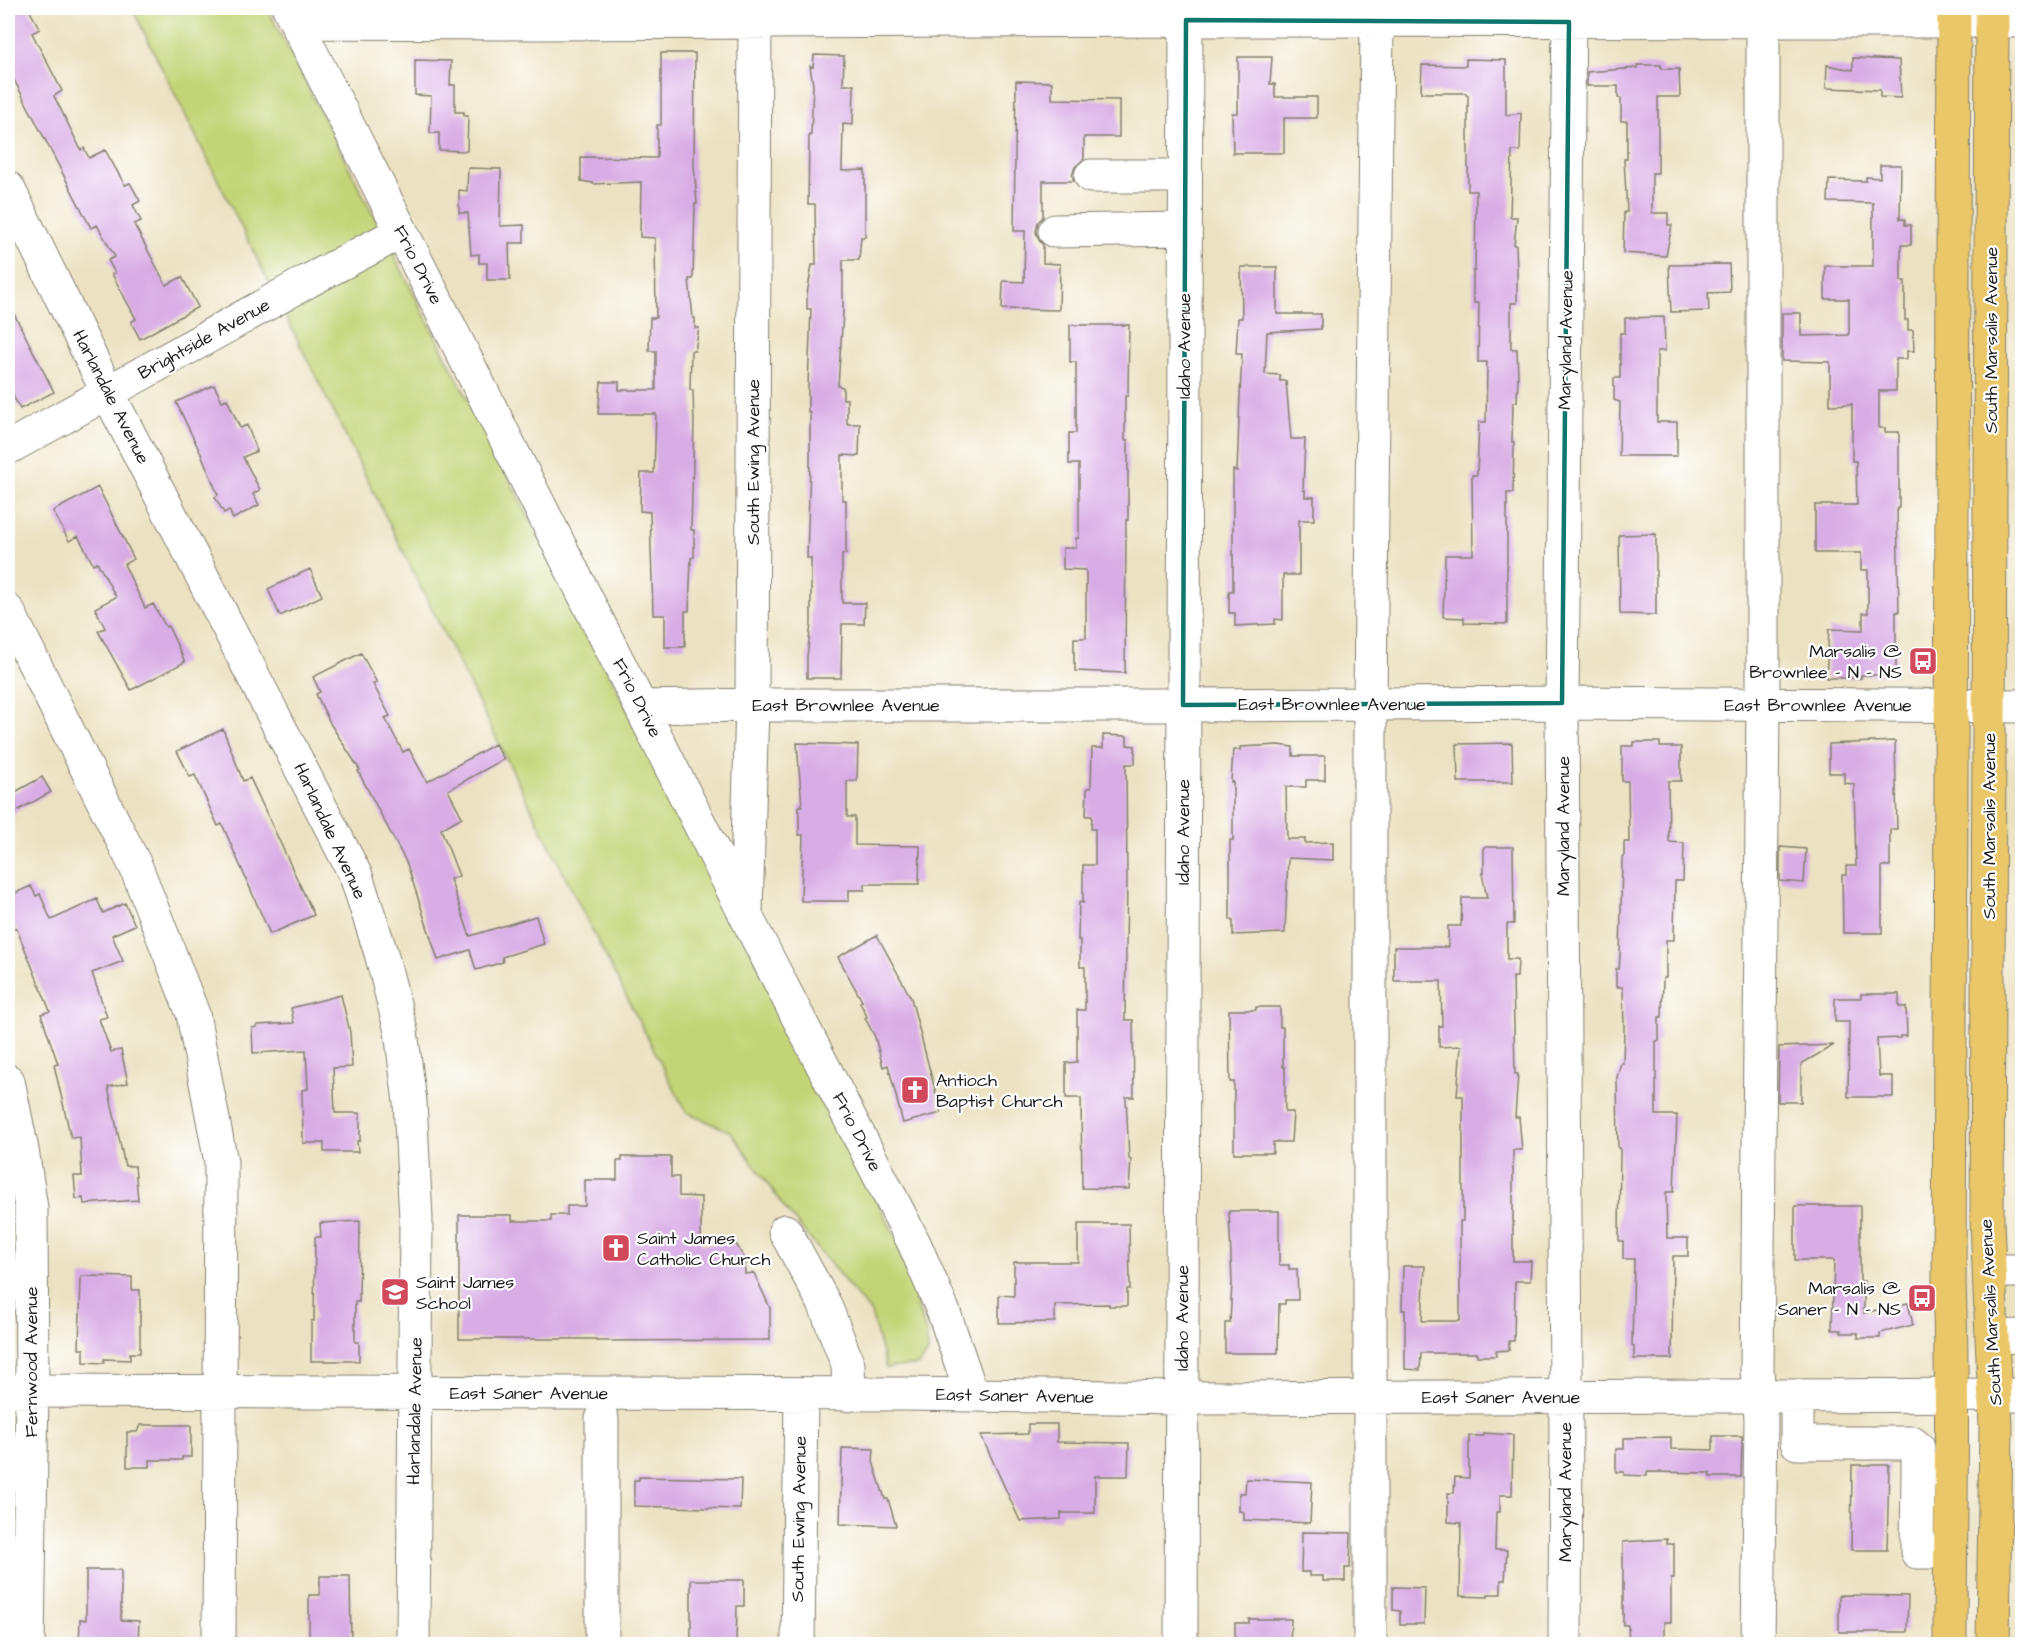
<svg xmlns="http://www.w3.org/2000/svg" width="2030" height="1652" font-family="'Architects Daughter',sans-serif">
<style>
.green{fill:#c3d476;stroke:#707849;stroke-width:1.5}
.building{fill:#d8ace5}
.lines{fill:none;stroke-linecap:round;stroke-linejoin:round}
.minor-casing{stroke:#847f6f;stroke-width:35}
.major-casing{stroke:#847f6f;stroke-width:35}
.minor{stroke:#fff;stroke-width:33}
.major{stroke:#eac769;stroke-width:33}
.marked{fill:none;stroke:#0f766e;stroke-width:4.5;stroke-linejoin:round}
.labels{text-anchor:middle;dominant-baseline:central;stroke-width:4.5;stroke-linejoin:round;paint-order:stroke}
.street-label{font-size:18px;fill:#1c1c1c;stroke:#fff}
.poi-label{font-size:18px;fill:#1c1c1c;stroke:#fff;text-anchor:start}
</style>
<rect width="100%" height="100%" fill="#fff"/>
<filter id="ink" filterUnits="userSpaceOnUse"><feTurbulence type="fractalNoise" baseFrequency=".0167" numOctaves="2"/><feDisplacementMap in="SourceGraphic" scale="12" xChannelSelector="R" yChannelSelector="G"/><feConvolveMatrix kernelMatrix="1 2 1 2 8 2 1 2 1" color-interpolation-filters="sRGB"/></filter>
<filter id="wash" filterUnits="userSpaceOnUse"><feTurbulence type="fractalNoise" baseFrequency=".008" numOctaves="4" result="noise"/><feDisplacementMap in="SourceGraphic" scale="24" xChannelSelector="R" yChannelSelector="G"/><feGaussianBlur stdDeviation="1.35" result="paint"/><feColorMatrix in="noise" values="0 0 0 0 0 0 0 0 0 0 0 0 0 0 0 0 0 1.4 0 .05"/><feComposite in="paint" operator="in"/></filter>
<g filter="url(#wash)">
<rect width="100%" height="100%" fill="#ece2c2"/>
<!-- green -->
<path class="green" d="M132,8H267L714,878L896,1238L927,1336L928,1353L919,1365L886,1368L871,1313L786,1210L731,1132L686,1112L594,934Z"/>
<g id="blocks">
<!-- building -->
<path class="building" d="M20,8H28L40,29L32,33L62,91L54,96L81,150L84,148L89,158L105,150L125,185L130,183L140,201L133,205L141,221L134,224L166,285L182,277L198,307L140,339L131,322L136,319L112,274L115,273L108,260L115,257L97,225L91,228L8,68V14Z
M661,53H695L694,165L697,204H695L693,279H689L693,318H695V328H699L695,351H691L690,390H693L694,424L691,530H694V557L691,558L689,611H685V647H665V615H653L650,512L640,511L641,473H654L656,414H598L601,382H619V390H656V351H649L650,318H656L655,238L640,237L641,182L593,184V183L581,181V157L657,158V125H661Z
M814,55L844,56L843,85H854L853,125L843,124L842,171L865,170V237H861L859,260H843V313L838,386L843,387V399H847V424H860L859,456L842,455V500H846V554H842V603H865L864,624H842L841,678H807V657L811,624V558H807L810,464V413H808V385L811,309H807V294L812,265H816L815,204H808L809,135H811L813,85L810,66L813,67Z
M1238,57H1272L1270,84H1275V97H1317V118H1284V153H1233L1232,113H1238Z
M1853,58L1899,60L1901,98L1880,97V90L1826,88L1827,65L1853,70Z
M1466,59L1506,60V115L1521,113L1520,151H1512L1510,217H1517L1514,245H1516L1517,271V303H1511V349H1517L1518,376L1517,402H1513L1512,442H1514L1513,493H1507V624L1464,623V618L1443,617L1445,555H1473L1472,475H1477L1479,422H1486L1487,362H1478L1479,303H1474V298H1473V271H1475L1476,191H1468V95H1466V93H1421L1422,65L1466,66Z
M415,60L451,61L450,85H455V112H464V116H468L467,151L439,150V133H430L431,96L415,95Z
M1637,65H1661V69H1679L1680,97H1658V173H1652V213H1668V225H1672L1666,256L1623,253L1624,212H1627L1624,159H1627V121H1621V98H1618V86H1587V72L1637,68Z
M1016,81L1052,82V99L1119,100V137H1084V159L1075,167L1072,175L1074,181H1043V217L1038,222L1036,232L1039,240L1043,245V263L1060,264L1059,310L1002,309L1003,281L1024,282L1025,231H1014Z
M1880,165H1901L1900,219H1905V225H1911V245H1901V281H1905V320H1908V330H1913L1914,351H1907V359H1896V391H1879V428H1885V432H1899V508H1897L1899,612H1896V675H1861V678H1826L1829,629L1863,630V613H1868V570H1861V553H1815V505H1857L1856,461H1852V404L1830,405V362L1782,361V313H1801V336L1849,335V299H1825V266H1873V203L1828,202L1829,180L1866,181V177L1880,178Z
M468,168L501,169L500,226L524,225V243H509L510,280H487V263H479V254L471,255L468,213H459V190L467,191Z
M1729,264L1730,292L1708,293L1709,311L1671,312L1669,265Z
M1241,267H1277V314H1321V329L1267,332L1265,374L1280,375V381H1286L1291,439H1305L1303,490H1305V497H1314V520H1299V575H1283V620L1275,619V624L1235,626V613H1229V591H1233V470L1237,471L1240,394L1242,354H1236L1238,318H1242Z
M8,302L54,392L20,409L8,386Z
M1664,317L1665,351H1657V422H1677V456H1619L1620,402L1614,400V378H1620V333H1625V318Z
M1070,325H1129L1128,396H1125V440H1128V520H1126L1125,673L1075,671V663H1074V638H1086V570L1063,569V548H1076V538H1079V464H1069V433H1076V362H1070Z
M214,385L222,401L227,399L240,428L247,425L257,451L243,457L260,490L253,494L259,505L233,519L229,510L224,513L215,497L218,495L202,456L176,402Z
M98,487L134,559L124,564L145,608L153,604L166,627L168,626L185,662L131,690L98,631L105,628L95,608L116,597L97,562L93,564L78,536L69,541L53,511Z
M1656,534V615L1620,614L1619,535Z
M310,569L322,596L280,616L268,589Z
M361,653L377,683L373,684L390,716L385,718L403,752L409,749L427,782L495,744L504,759L448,790L462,817L441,829L459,876L450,879L470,936L536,916L544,944L502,957L503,962L476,970L470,950L438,960L407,864L358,771L360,770L331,725L316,694L320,692L313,677Z
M223,729L243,781L250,778L314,915L270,934L222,824L218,826L195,775L190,777L177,751Z
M1103,735L1127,736V745L1135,746V764H1126L1127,879L1125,1020H1133L1134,1097H1126L1129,1159H1131L1129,1189L1082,1188L1081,1098H1066V1063L1077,1062V1010H1085V967H1080V940H1078L1079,902L1083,903V865H1095V829H1091L1092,816H1086L1087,788H1091L1092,748H1103Z
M1895,741L1897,829H1890V866H1882V933H1843L1842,875H1846V866H1856L1854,784L1844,783V773H1829V744Z
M1634,742H1660V747H1681V781H1668L1669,842L1684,843L1683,881H1675L1674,940H1666V978H1663L1662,1017H1659V1041H1656V1115H1677L1674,1192H1666L1667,1238H1688V1256H1673L1672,1359H1634V1346H1632L1634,1259H1623V1241H1619L1620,1148H1618L1617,1077L1621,1063H1623L1624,1028L1623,991L1622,987H1616V969H1619L1620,957L1622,857H1624V842H1629L1628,781H1622V746H1634Z
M797,743L858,745L857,781H847V817H855V845L920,846L919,884H865V890H849V901H801L803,835H799V806H802Z
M1512,743L1513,782H1458L1457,744Z
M1279,745L1293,747V756H1325V780H1306V787H1286L1287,839H1305V843L1333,842V860L1288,858L1285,933L1233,935V920H1230V840H1233V782H1231L1233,750H1240V747Z
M42,777L51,792L8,816V796Z
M1484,847H1513L1514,924H1507V959H1518L1517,977H1513L1515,1074H1518L1515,1117H1519L1522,1150H1513V1261H1531L1530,1281H1515L1514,1341H1509V1350L1496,1351V1356H1477V1353H1421L1420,1370L1405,1369V1310H1402L1403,1266H1425L1422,1321H1460V1221H1463V1096H1457L1461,1046L1439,1047V1026H1442L1441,981H1394V947H1448V926H1461L1462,898H1487L1482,873H1484Z
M1780,847L1806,849L1804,883L1780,881Z
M31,886L36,896L40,894L51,920L97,899L103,913L125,903L135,925L112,935L123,961L92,973L107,1017L99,1019L111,1052L121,1050L128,1083L108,1087L125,1166H135L138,1200L84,1204L83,1198L76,1199L74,1176H82L80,1137L71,1138L54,1065L58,1064L41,1014L50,1011L16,927L8,931V896Z
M877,935L911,998L941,1113L903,1123L888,1065L883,1067L875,1037L865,1018L867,1017L860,1002L862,1001L838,957Z
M1861,994H1899V1007H1906L1907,1036H1900V1038L1877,1039L1879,1076H1893V1097H1848L1849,1022H1835V998H1861Z
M341,995L350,1032L352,1067L333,1068L335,1113H360V1141H357L358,1152H324V1143H303L302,1090L308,1089L306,1050L253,1053L252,1028L257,1027V1025L294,1023L291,1008Z
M1256,1007H1280V1027H1283V1067H1285V1112H1293L1291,1142H1273V1153H1234V1082H1230L1229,1010H1256Z
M1834,1045L1801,1064V1102H1778L1779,1047Z
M622,1157H671V1177H679V1196L701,1197V1244H736L745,1259V1274L754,1273L770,1308V1340L596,1341V1339H459V1215H512V1221H551V1215H567V1206H585V1180H617V1161H622Z
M1795,1206H1860V1281H1864V1313L1908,1303L1913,1325L1880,1333V1338H1858V1333H1841V1330H1832L1834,1260H1795Z
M1229,1211H1279V1265H1289V1269H1297L1298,1300H1285V1304H1279L1278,1353H1225V1323H1230L1232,1282Z
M360,1221L359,1302H355V1342H359V1361H311V1321H314L315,1237H321L320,1223Z
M1078,1224H1129L1130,1289H1127V1306H1109V1304L1055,1305V1322L999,1323V1295L1014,1296V1262H1078Z
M81,1276L132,1277V1290H140V1353H130V1360L104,1359V1363L84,1362V1349H79Z
M1028,1424H1057V1442L1129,1443L1128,1476H1095V1513H1061V1519L1020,1521L981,1435L1028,1434Z
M140,1425H191V1457H182V1460H150V1467H127V1432H137Z
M1483,1433L1513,1435L1512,1495H1500V1512H1496L1495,1550H1507L1505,1580H1501V1594H1488V1597L1460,1596L1461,1523L1448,1522V1493H1454L1455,1477L1469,1478V1436H1483Z
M1713,1436H1742L1741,1477H1710V1473L1647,1472V1476L1624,1475V1472H1616V1449H1624V1438L1671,1437V1449L1713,1450Z
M842,1448L874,1449L873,1462L885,1499H888L896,1526L840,1524Z
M1852,1465H1889L1887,1550H1851Z
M639,1477L741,1479L740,1509L634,1506V1480H639Z
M1246,1479L1312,1482L1310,1523L1244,1520V1512L1239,1511V1493H1245Z
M1302,1532L1351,1533L1350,1568H1345V1581H1323V1576H1309V1572H1301Z
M1667,1539V1544H1674V1579H1671V1622H1664V1644H1629L1628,1625H1623V1542Z
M86,1570H121V1620L139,1621L138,1644H79L80,1619L86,1620Z
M320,1576H350L351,1644H309V1595H320Z
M691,1580H744V1606H737L736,1644H691Z
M1393,1587L1425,1588L1424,1624H1400V1611L1393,1610Z
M1839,1595L1908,1596L1907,1632H1839Z
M1249,1619H1291L1290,1644H1235V1623H1249Z"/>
</g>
</g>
<g filter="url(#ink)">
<use href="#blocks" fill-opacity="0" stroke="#847f6f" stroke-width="1.5"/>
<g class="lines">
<!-- minor casing -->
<g class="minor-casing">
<path id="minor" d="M289,8L746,916L914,1243L944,1313L972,1395
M296,22L537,23L1186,20L2022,21
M1091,176H1185
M8,188L108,393L356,876L381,953L401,1031L410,1102L416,1219L413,1644
M1055,231L1184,229
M8,448L308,281L401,232
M8,611L136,867L193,1014L221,1162L219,1644
M642,707L752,705H1183L1562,703L2022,706
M746,911L752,705L755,8
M8,1081L22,1150L31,1208L32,1390L28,1644
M785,1231L825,1305L848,1365L849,1395
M1990,1271H2022
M1993,1337L2022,1336
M8,1391L905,1394L1182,1398L2022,1395
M1797,1396V1443H1912L1918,1448V1469
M1940,1469H1918L1917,1552H1950
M602,1644V1419
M798,1644L801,1394
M1181,1644L1186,20
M1370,1644V703L1377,20
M1565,1644L1566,1398L1562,703L1569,8
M1758,1644L1761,1419L1757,1370L1763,704V8"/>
</g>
<!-- major casing -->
<g class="major-casing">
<path id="major" d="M1992,8L1987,1221L1996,1427L1993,1644
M1950,1644C1950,1525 1954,1405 1949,1285L1954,8"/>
</g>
<!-- minor -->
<use href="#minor" class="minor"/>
<!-- major -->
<use href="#major" class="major"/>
</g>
</g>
<!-- marked area -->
<path class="marked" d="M1186,20L1569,22L1562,703L1183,705Z"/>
<!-- icons -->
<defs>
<g id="bus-square" transform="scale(1.5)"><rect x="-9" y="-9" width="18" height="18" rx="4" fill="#d1495b" stroke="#fff"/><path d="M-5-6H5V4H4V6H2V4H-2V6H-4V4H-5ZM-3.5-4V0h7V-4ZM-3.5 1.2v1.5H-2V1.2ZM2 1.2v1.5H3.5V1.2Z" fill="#fff"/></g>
<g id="church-square" transform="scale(1.5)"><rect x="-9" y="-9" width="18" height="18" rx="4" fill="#d1495b" stroke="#fff"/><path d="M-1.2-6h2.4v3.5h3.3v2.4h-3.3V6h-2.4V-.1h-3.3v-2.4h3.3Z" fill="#fff"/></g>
<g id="school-square" transform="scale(1.5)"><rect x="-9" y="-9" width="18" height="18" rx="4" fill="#d1495b" stroke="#fff"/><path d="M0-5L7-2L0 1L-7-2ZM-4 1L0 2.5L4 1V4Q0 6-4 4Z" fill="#fff"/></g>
</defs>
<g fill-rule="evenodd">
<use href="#bus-square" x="1923" y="661"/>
<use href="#church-square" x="915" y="1090"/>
<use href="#church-square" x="616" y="1248"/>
<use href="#school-square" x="395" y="1292"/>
<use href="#bus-square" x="1922" y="1298"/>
</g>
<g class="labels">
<!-- street labels -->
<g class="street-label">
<text transform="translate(418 265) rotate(63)">Frio Drive</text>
<text transform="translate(204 339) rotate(-29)">Brightside Avenue</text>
<text transform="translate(1566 340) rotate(-89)">Maryland Avenue</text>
<text transform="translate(1991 340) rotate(-90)">South Marsalis Avenue</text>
<text transform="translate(1184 346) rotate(-90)">Idaho Avenue</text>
<text transform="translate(111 397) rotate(63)">Harlandale Avenue</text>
<text transform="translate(753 462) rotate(-90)">South Ewing Avenue</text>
<text transform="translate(637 698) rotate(63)">Frio Drive</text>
<text x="1332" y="704">East Brownlee Avenue</text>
<text x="846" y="705">East Brownlee Avenue</text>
<text x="1818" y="705">East Brownlee Avenue</text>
<text transform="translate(1563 826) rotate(-90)">Maryland Avenue</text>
<text transform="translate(1989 826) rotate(-90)">South Marsalis Avenue</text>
<text transform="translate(330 831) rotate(65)">Harlandale Avenue</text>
<text transform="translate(1183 832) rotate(-90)">Idaho Avenue</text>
<text transform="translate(857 1132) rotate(63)">Frio Drive</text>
<text transform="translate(1991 1312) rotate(-93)">South Marsalis Avenue</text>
<text transform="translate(1182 1318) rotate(-90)">Idaho Avenue</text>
<text transform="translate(31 1362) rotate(-90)">Fernwood Avenue</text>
<text x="529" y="1393">East Saner Avenue</text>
<text transform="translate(1015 1396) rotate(1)">East Saner Avenue</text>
<text x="1501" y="1397">East Saner Avenue</text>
<text transform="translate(415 1411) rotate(-89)">Harlandale Avenue</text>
<text transform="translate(1565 1492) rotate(-90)">Maryland Avenue</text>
<text transform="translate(799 1519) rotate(-89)">South Ewing Avenue</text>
</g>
<!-- poi labels -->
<g class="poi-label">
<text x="1902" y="651" text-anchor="end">Marsalis @<tspan x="1902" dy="21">Brownlee - N - NS</tspan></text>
<text x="936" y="1080">Antioch<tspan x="936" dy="21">Baptist Church</tspan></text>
<text x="637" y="1238">Saint James<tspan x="637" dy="21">Catholic Church</tspan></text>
<text x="416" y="1282">Saint James<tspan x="416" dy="21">School</tspan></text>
<text x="1901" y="1288" text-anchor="end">Marsalis @<tspan x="1901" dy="21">Saner - N - NS</tspan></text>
</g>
</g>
<!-- margin -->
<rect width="2030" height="1652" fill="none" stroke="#fff" stroke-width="30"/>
</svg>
